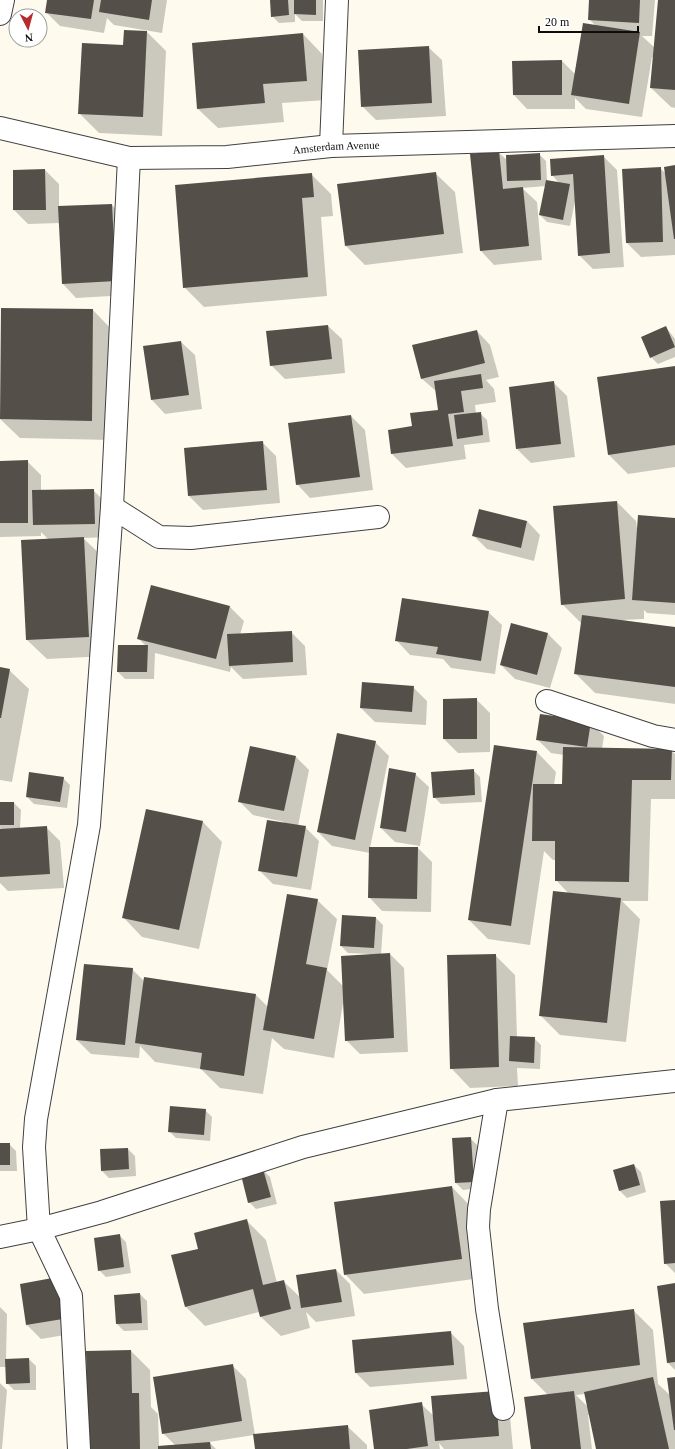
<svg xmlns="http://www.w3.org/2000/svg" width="675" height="1449" font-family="Georgia,serif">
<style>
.shadow{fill:#0003;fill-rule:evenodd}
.building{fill:#554f4a}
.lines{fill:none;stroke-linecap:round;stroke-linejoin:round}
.street-casing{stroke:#404040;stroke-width:24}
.street{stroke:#fff;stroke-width:22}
.labels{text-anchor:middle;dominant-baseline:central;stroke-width:4;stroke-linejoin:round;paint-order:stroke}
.street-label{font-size:11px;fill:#0d0d0d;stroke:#fff}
</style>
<rect width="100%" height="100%" fill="#fefbee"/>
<!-- shadow -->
<path class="shadow" d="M48,0H167L162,33L114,25L107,18L104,33L60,26L46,12Z
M271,0H323V21H302L295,14V22L279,23L272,16Z
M590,0H655L652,36H642L655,48L659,0H675V108L671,107L651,88L654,57H652L642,117L586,109L575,98V109H527L514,95L562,61L576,75L596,26L589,19Z
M146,31L166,51L162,136L99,133L79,113L124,46Z
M303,34L322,54L326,100L282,103L284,122L218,128L198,109L193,43Z
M428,47L442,60L446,116L376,120L362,106Z
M498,152L507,160L539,154L546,161L547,181L559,183L552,175L603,156L617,170L624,267L593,269L579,255L575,201L570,226L547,222L540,215L546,186L522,188L537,202L542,260L494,265L481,251Z
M675,166V255L641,257L627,243L623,170L660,168L666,174Z
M45,170L59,184V207L112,205L125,219L129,295L76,298L63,284L60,223L28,224L14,210Z
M435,173L455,192L463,253L365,265L346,246Z
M311,174L331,194L333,216L321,217L327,296L204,307L184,287Z
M93,310L112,330L111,440L20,438L0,419Z
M328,326L342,339L345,373L285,379L271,365Z
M666,327L675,339V357L658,364L651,357Z
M477,331L490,345L499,377L486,380L494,389L496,402L475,405L476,414L480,413L487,420L490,442L464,445L466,459L406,468L392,454L413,427L439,411L437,392L421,378Z
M181,342L195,355L202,409L165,414L152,400Z
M675,367V467L628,474L609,455Z
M553,382L567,396L575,457L531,463L517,449L510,388Z
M351,416L365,430L373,490L310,498L297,484Z
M262,442L276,456L280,503L203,510L189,496L185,448Z
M27,461L41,475V491L93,490L107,504L108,537L83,538L103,557L108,656L47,659L27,640L49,540L41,532V536L0,537V462Z
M617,502L636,521L637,528L675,519V615L647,613L644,610V619L622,620L675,628V704L595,693L576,674L582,624L562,604Z
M527,521L540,535L534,561L487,549L473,535Z
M152,586L230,607L244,621L240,635L291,632L305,646L307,675L243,679L231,667L230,672L155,653L154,679H125L118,672L146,646L138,638Z
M488,612L502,625L495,674L451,668L443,659L410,655L397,641Z
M548,634L562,648L550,688L515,679L501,665Z
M0,668L9,670L29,689L12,782L0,780Z
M413,687L427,701L426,725L375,722L361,708Z
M476,699L490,713V752L458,753L444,739Z
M590,722L604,736L602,749L671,750L675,754V799H651L648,901H622L640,919L626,1042L560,1035L540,1015L569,894L556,880V860H553L544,851L530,945L488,939L469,920L537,752L556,772L554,785H563L564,755L551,753L537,739Z
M375,742L389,756L370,848H418L432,862L431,912L382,911L369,897L370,853L332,846L318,832Z
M296,757L309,770L298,826L305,827L319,841L311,890L273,884L259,870L284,822L253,815L239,801Z
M473,770L480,777L482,802L441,804L434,797Z
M415,774L429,787L420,846L395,842L381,828Z
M63,778L70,785L67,808L34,804L27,797Z
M0,803H14L21,810L20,829L46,827L60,841L64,888L8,891L0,883V830H2L0,828Z
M203,822L222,842L199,949L142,937L123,917Z
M317,900L337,919L327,970L343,986L370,954L348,953L341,946L376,918L383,925L381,955L390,954L404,968L408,1052L360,1054L346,1040L343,1003L334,1058L284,1049L272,1038L263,1094L220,1088L201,1069L155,1062L140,1046L139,1058L91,1054L77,1040L132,969L145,982V978L256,995L268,1007Z
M495,955L515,975L517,1037L534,1038L541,1045L540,1069L517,1068L518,1086L470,1088L451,1068Z
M205,1110L212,1117L210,1141L176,1138L169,1131Z
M470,1138L477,1145L481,1188L463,1190L456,1183Z
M0,1144H9L16,1151L17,1171H0Z
M128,1149L135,1156L136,1176L109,1178L102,1171Z
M634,1165L641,1172L646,1192L627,1198L620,1191Z
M263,1170L270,1177L277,1204L256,1209L249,1202Z
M452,1187L471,1207L481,1278L364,1294L345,1274Z
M675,1201V1273L665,1263Z
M246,1220L266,1240L277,1283L283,1281L301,1298L336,1270L350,1284L355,1316L316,1322L306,1312L310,1328L281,1336L261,1317L259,1312L205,1326L185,1306L199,1249Z
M119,1235L126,1242L131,1273L106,1277L99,1270Z
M675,1284V1370L668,1363Z
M21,1285L83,1332L41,1339L27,1325Z
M140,1294L147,1301L148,1330L124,1331L117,1324Z
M0,1307L7,1314L6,1360L29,1359L36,1366V1390H14L7,1383L6,1367H0Z
M633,1310L653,1330L658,1384L671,1396L675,1378V1449H597L590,1415H588L592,1449H532L548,1395L532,1379ZM585,1394L588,1407L576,1395Z
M451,1333L464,1346L467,1379L370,1387L356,1373Z
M131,1351L150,1370L151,1407L158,1414L159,1446L175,1445L163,1433L232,1365L246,1379L255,1435L347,1426L367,1445V1449H256L254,1435L209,1442L216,1449H89L87,1352Z
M0,1383L7,1390L2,1449H0Z
M421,1404L434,1416L509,1406L513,1449H444L439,1443L440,1449H375Z"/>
<!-- building -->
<path class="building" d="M47,0H94L91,19L45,13Z
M101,0H152L149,20L99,12Z
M270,0H288L289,15L271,17Z
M294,0H316V15L294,14Z
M589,0H640L639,23L588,20Z
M658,0H675V90L650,88Z
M583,23L640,32L629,104L571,95Z
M124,30L147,31L143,117L78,114L82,43L123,45Z
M303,33L307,81L263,84L265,103L197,109L192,43Z
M429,46L432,103L361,107L358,50Z
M562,60V95H513L512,61Z
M499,151L503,189L523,187L529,246L480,251L470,154Z
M540,153L541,180L507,181L506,155Z
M604,155L610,253L578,256L573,174L551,176L550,159Z
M675,165V239H674L664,167Z
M661,167L663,242L626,243L622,169Z
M45,169L46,210H13V170Z
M436,172L444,234L345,246L337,184Z
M312,173L314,197L302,198L308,277L183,288L175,185Z
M546,180L570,184L563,220L539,215Z
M112,204L116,281L62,284L58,206Z
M1,308L93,309L92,421L0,419Z
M328,325L332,359L270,366L266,331Z
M666,326L675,347L650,358L641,337Z
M477,330L485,363L421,379L412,345Z
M181,341L189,395L151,400L143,346Z
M675,366V445L608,455L597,377Z
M481,374L483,388L461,391L464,412L448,414L453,446L391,454L388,430L412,426L410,413L438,410L434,381Z
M554,381L561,444L516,449L509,387Z
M481,412L483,435L457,439L454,415Z
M351,415L360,477L296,485L288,423Z
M263,441L267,490L188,496L184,448Z
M28,460V523H0V461Z
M94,489L95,524L33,525L32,490Z
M617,501L625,599L561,605L553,506Z
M479,509L527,521L521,548L472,536Z
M638,515L675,518V603L632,600Z
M84,537L89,637L26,640L21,540Z
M151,585L230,606L216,659L137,639Z
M402,598L489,611L481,661L436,654L438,647L395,641Z
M582,615L675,627V687L574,674Z
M511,623L548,633L537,675L500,665Z
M292,631L293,662L229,666L227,634Z
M118,645H148L147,672H117Z
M0,667L10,669L1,718H0Z
M362,682L414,686L412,712L360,708Z
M477,698V739H443V699Z
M540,714L591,721L587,747L536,740Z
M337,733L376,741L355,840L317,832Z
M494,745L537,751L511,926L468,920Z
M250,746L296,756L284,811L238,802Z
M563,747L672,749L671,780H632L629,882L555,881V841H532L533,784H562Z
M389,768L416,773L406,832L380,828Z
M474,769L475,795L433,798L431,772Z
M29,772L64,777L60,802L26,797Z
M0,802H14V825H0Z
M146,809L203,821L179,930L122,918Z
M267,820L306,826L297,877L258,871Z
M47,826L50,874L0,877V829Z
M369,847H418L417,899L368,898Z
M553,891L621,898L607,1023L539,1016Z
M287,894L318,899L306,964L327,968L314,1039L263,1030Z
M342,915L376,917L374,948L340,946Z
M390,953L394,1038L345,1041L341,956Z
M496,954L499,1067L450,1069L447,955Z
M84,964L133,968L125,1045L76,1040Z
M144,977L256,994L244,1076L200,1069L202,1053L135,1043Z
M510,1036L535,1037L534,1063L509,1061Z
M170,1106L206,1109L204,1135L168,1132Z
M471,1137L474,1182L455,1183L452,1138Z
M0,1143H10V1165H0Z
M128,1148L129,1169L101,1171L100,1149Z
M634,1164L640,1185L619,1191L613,1170Z
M263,1169L271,1197L248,1203L241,1175Z
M452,1186L462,1259L344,1275L334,1202Z
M675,1200V1263L664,1264L660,1201Z
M247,1219L263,1285L284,1280L291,1309L260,1317L253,1289L185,1307L171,1255L198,1249L194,1233Z
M120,1234L124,1267L98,1271L94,1238Z
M336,1269L342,1302L301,1308L296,1275Z
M63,1276L69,1318L26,1325L20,1284Z
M675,1283V1362L667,1363L657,1286Z
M140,1293L142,1323L116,1324L114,1295Z
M634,1309L640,1365L531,1379L523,1323Z
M451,1331L454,1365L355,1373L352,1340Z
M131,1350L132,1393H139L140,1449H88L86,1351Z
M29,1358L30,1383L6,1384L5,1359Z
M233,1364L242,1421L162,1434L153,1377Z
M653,1377L669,1449H596L584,1392Z
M675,1377V1430H674L667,1378Z
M496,1391L499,1436L435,1441L431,1396Z
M574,1391L581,1449H531L524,1397Z
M422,1402L428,1446L407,1449H374L369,1410Z
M348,1425L350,1449H255L253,1434Z
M210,1442L211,1449H158V1446Z"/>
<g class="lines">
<!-- street casing -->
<g class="street-casing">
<g id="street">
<path d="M0,14L3,0"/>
<path id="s1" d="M0,128L129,158L227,157L331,146L675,136"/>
<path d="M331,146L337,0"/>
<path d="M112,507L159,537L191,538L378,517"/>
<path d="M547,701L653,736L675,740"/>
<path d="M497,1100L479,1209L478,1227L487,1309L503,1409"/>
<path d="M0,1237L39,1229L102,1212L303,1147L497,1100L675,1081"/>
<path d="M79,1449L71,1296L39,1229L34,1147L36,1119L89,825L112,507L129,158"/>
</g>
</g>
<!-- street -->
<use href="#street" class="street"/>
</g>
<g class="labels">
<!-- street labels -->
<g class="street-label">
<text stroke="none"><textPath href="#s1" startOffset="340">Amsterdam Avenue</textPath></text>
</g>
</g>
<!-- north arrow -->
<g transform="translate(28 28) rotate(174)"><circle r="19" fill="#ffffff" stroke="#9e9e9e"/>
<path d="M0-3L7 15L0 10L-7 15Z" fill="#b72b30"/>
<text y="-6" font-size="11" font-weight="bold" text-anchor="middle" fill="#0d0d0d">N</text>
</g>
<!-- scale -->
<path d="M539 26v6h99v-6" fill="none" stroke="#0d0d0d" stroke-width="2"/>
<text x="545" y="26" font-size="12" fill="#0d0d0d" stroke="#ffffff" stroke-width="3" paint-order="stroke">20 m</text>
</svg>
